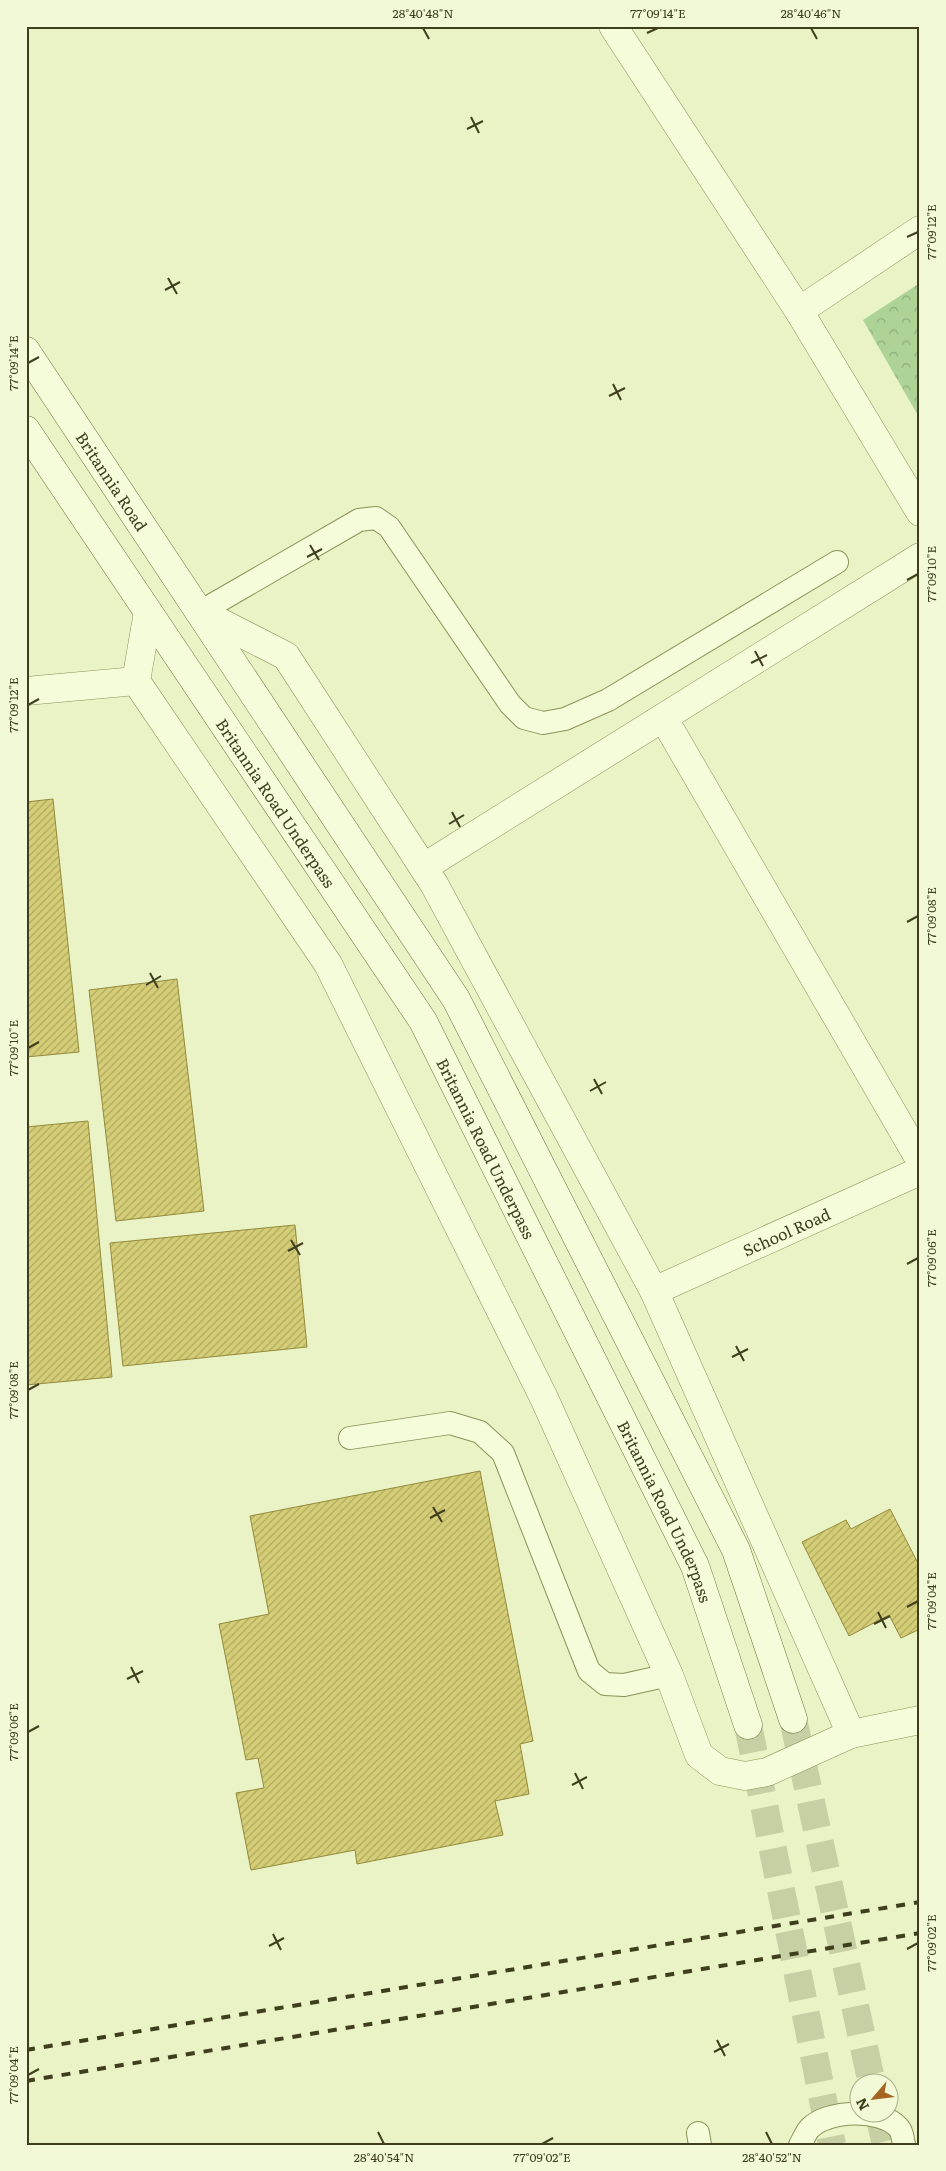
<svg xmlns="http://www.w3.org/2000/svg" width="946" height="2171" font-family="Literata,serif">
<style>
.forest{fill:url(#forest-crowns)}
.building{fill:url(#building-hatch);stroke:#938a3b}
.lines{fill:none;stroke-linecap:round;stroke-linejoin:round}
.secondary-tunnel{stroke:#c7cfa4;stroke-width:28;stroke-dasharray:28 14;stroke-linecap:butt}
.service-casing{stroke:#8e9158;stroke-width:24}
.minor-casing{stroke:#8e9158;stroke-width:29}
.secondary-casing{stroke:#72723b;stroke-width:29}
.service{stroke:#f5fcda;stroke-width:22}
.minor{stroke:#f5fcda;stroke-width:28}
.secondary{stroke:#f5fcda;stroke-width:28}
.rail{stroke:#3f3f1e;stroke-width:4;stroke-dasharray:9 9;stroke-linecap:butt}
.ticks{fill:none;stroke:#3f3f1e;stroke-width:2}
.labels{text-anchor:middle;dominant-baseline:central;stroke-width:5;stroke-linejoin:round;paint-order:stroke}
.street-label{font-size:16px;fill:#3f3f1e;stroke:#f1f9d6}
.neatline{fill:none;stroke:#3f3f1e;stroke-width:2}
.ticks-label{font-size:12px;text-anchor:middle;fill:#3f3f1e}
</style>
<defs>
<pattern id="forest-crowns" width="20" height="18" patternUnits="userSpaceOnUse" patternTransform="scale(1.25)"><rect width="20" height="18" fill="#add397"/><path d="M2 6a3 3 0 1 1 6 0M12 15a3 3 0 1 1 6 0" fill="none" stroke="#8ead7b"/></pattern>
<pattern id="building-hatch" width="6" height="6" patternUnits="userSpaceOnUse" patternTransform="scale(1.25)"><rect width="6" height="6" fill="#d5ce77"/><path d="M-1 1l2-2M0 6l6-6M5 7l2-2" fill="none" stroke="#aea961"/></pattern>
</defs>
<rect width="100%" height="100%" fill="#e9f3c5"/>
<!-- forest -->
<path class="forest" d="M920,283V419L863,320Z"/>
<!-- building -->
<path class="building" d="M53,799L79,1052L26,1057V802Z
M177,979L204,1211L116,1221L89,990Z
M88,1121L112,1377L26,1385V1127Z
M295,1225L307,1347L123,1366L110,1243Z
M480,1471L533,1741L520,1744L529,1794L495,1801L503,1835L357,1864L355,1850L251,1870L236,1793L264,1788L258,1758L246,1760L219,1624L269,1614L250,1516Z
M890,1509L920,1567V1629L901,1638L889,1615L849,1636L802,1542L846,1520L851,1529Z"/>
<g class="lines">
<!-- secondary-tunnel -->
<path class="secondary-tunnel" d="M793,1719L872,2084
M748,1725L832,2145
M879,2114L886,2145"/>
<!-- service casing -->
<g class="service-casing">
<path id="service" d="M200,612L359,520L376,518L389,527L510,704L524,718L543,723L565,719L608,700L837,562
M350,1438L450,1423L480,1432L503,1453L589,1671L605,1684L624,1685L669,1675
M698,2133L700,2145
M800,2145C803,2140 806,2132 810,2128C828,2110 880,2108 898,2127C902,2131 903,2139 904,2145"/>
</g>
<!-- minor casing -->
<g class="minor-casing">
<g id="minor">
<path d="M613,26L799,311L920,512"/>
<path d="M799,311L920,230"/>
<path d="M148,612L136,681L328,964L544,1398L669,1675L699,1755L720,1771L745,1776L767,1772L851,1734"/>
<path d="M200,612L286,656L434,884L654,1291L851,1734L920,1720"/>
<path d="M26,691L136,681"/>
<path d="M664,719L920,1160"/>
<path d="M424,867L920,557"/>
<path id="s1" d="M654,1291L920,1171"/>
</g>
</g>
<!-- secondary casing -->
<g class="secondary-casing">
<g id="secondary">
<path id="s2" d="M26,351L456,999L736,1550L793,1719"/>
<path id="s3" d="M26,430L423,1021L695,1566L748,1725"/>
</g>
</g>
<!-- service -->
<use href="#service" class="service"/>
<!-- minor -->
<use href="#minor" class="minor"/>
<!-- secondary -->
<use href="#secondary" class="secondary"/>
<!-- rail -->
<path class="rail" d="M26,2050L920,1902
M26,2081L920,1933"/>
</g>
<!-- ticks -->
<path class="ticks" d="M423,28L429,39M811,28L817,39M647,33L658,28M471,117L479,133M467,129L483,121M907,237L918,232M168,278L177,294M165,290L180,282M28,363L39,357M613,384L621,400M609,396L625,388M310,545L319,560M307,557L322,549M907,580L918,574M755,651L763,666M751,663L767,655M28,705L39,699M452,812L460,827M449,824L464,815M907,922L918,916M150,973L158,988M146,985L161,976M28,1048L39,1042M594,1079L602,1094M590,1091L606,1082M291,1240L300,1255M288,1251L303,1243M907,1264L918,1258M736,1346L744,1361M732,1357L748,1349M28,1390L39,1384M433,1507L442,1522M430,1518L445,1510M907,1607L918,1601M878,1612L886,1628M874,1624L890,1616M131,1667L139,1683M127,1679L143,1671M28,1732L39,1726M575,1773L583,1789M572,1785L587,1777M273,1934L281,1950M269,1946L284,1938M907,1949L918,1943M717,2040L725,2056M714,2052L729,2044M28,2075L39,2069M378,2132L384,2144M766,2132L772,2144M542,2144L553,2138"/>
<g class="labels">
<!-- street labels -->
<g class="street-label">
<text stroke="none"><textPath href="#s2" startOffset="156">Britannia Road</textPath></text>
<text stroke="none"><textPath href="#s3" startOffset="449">Britannia Road Underpass</textPath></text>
<text stroke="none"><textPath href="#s3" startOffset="854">Britannia Road Underpass</textPath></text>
<text stroke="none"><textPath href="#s1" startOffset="145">School Road</textPath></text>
<text stroke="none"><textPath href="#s3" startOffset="1259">Britannia Road Underpass</textPath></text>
</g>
</g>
<!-- border -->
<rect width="946" height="2171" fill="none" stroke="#f1f9d6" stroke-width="55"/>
<!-- north arrow -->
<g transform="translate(874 2098) rotate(242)"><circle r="24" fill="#f1f9d6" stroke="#aaaf8c"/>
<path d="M0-4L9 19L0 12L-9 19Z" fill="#a66421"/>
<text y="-8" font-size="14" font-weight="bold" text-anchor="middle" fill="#3f3f1e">N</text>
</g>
<rect x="28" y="28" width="890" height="2116" class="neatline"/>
<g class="ticks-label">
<text x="423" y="18">28°40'48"N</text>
<text x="658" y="18">77°09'14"E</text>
<text x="811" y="18">28°40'46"N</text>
<text transform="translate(932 232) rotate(-90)" y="4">77°09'12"E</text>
<text transform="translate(14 363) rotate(-90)" y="4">77°09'14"E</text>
<text transform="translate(932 574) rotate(-90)" y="4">77°09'10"E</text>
<text transform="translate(14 705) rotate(-90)" y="4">77°09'12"E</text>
<text transform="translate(932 916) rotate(-90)" y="4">77°09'08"E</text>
<text transform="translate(14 1048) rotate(-90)" y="4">77°09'10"E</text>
<text transform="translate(932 1258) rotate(-90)" y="4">77°09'06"E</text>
<text transform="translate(14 1390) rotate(-90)" y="4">77°09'08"E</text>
<text transform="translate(932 1601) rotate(-90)" y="4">77°09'04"E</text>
<text transform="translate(14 1732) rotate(-90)" y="4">77°09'06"E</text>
<text transform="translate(932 1943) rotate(-90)" y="4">77°09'02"E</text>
<text transform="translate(14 2075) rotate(-90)" y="4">77°09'04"E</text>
<text x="384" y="2162">28°40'54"N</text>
<text x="542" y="2162">77°09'02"E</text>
<text x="772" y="2162">28°40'52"N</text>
</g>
</svg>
